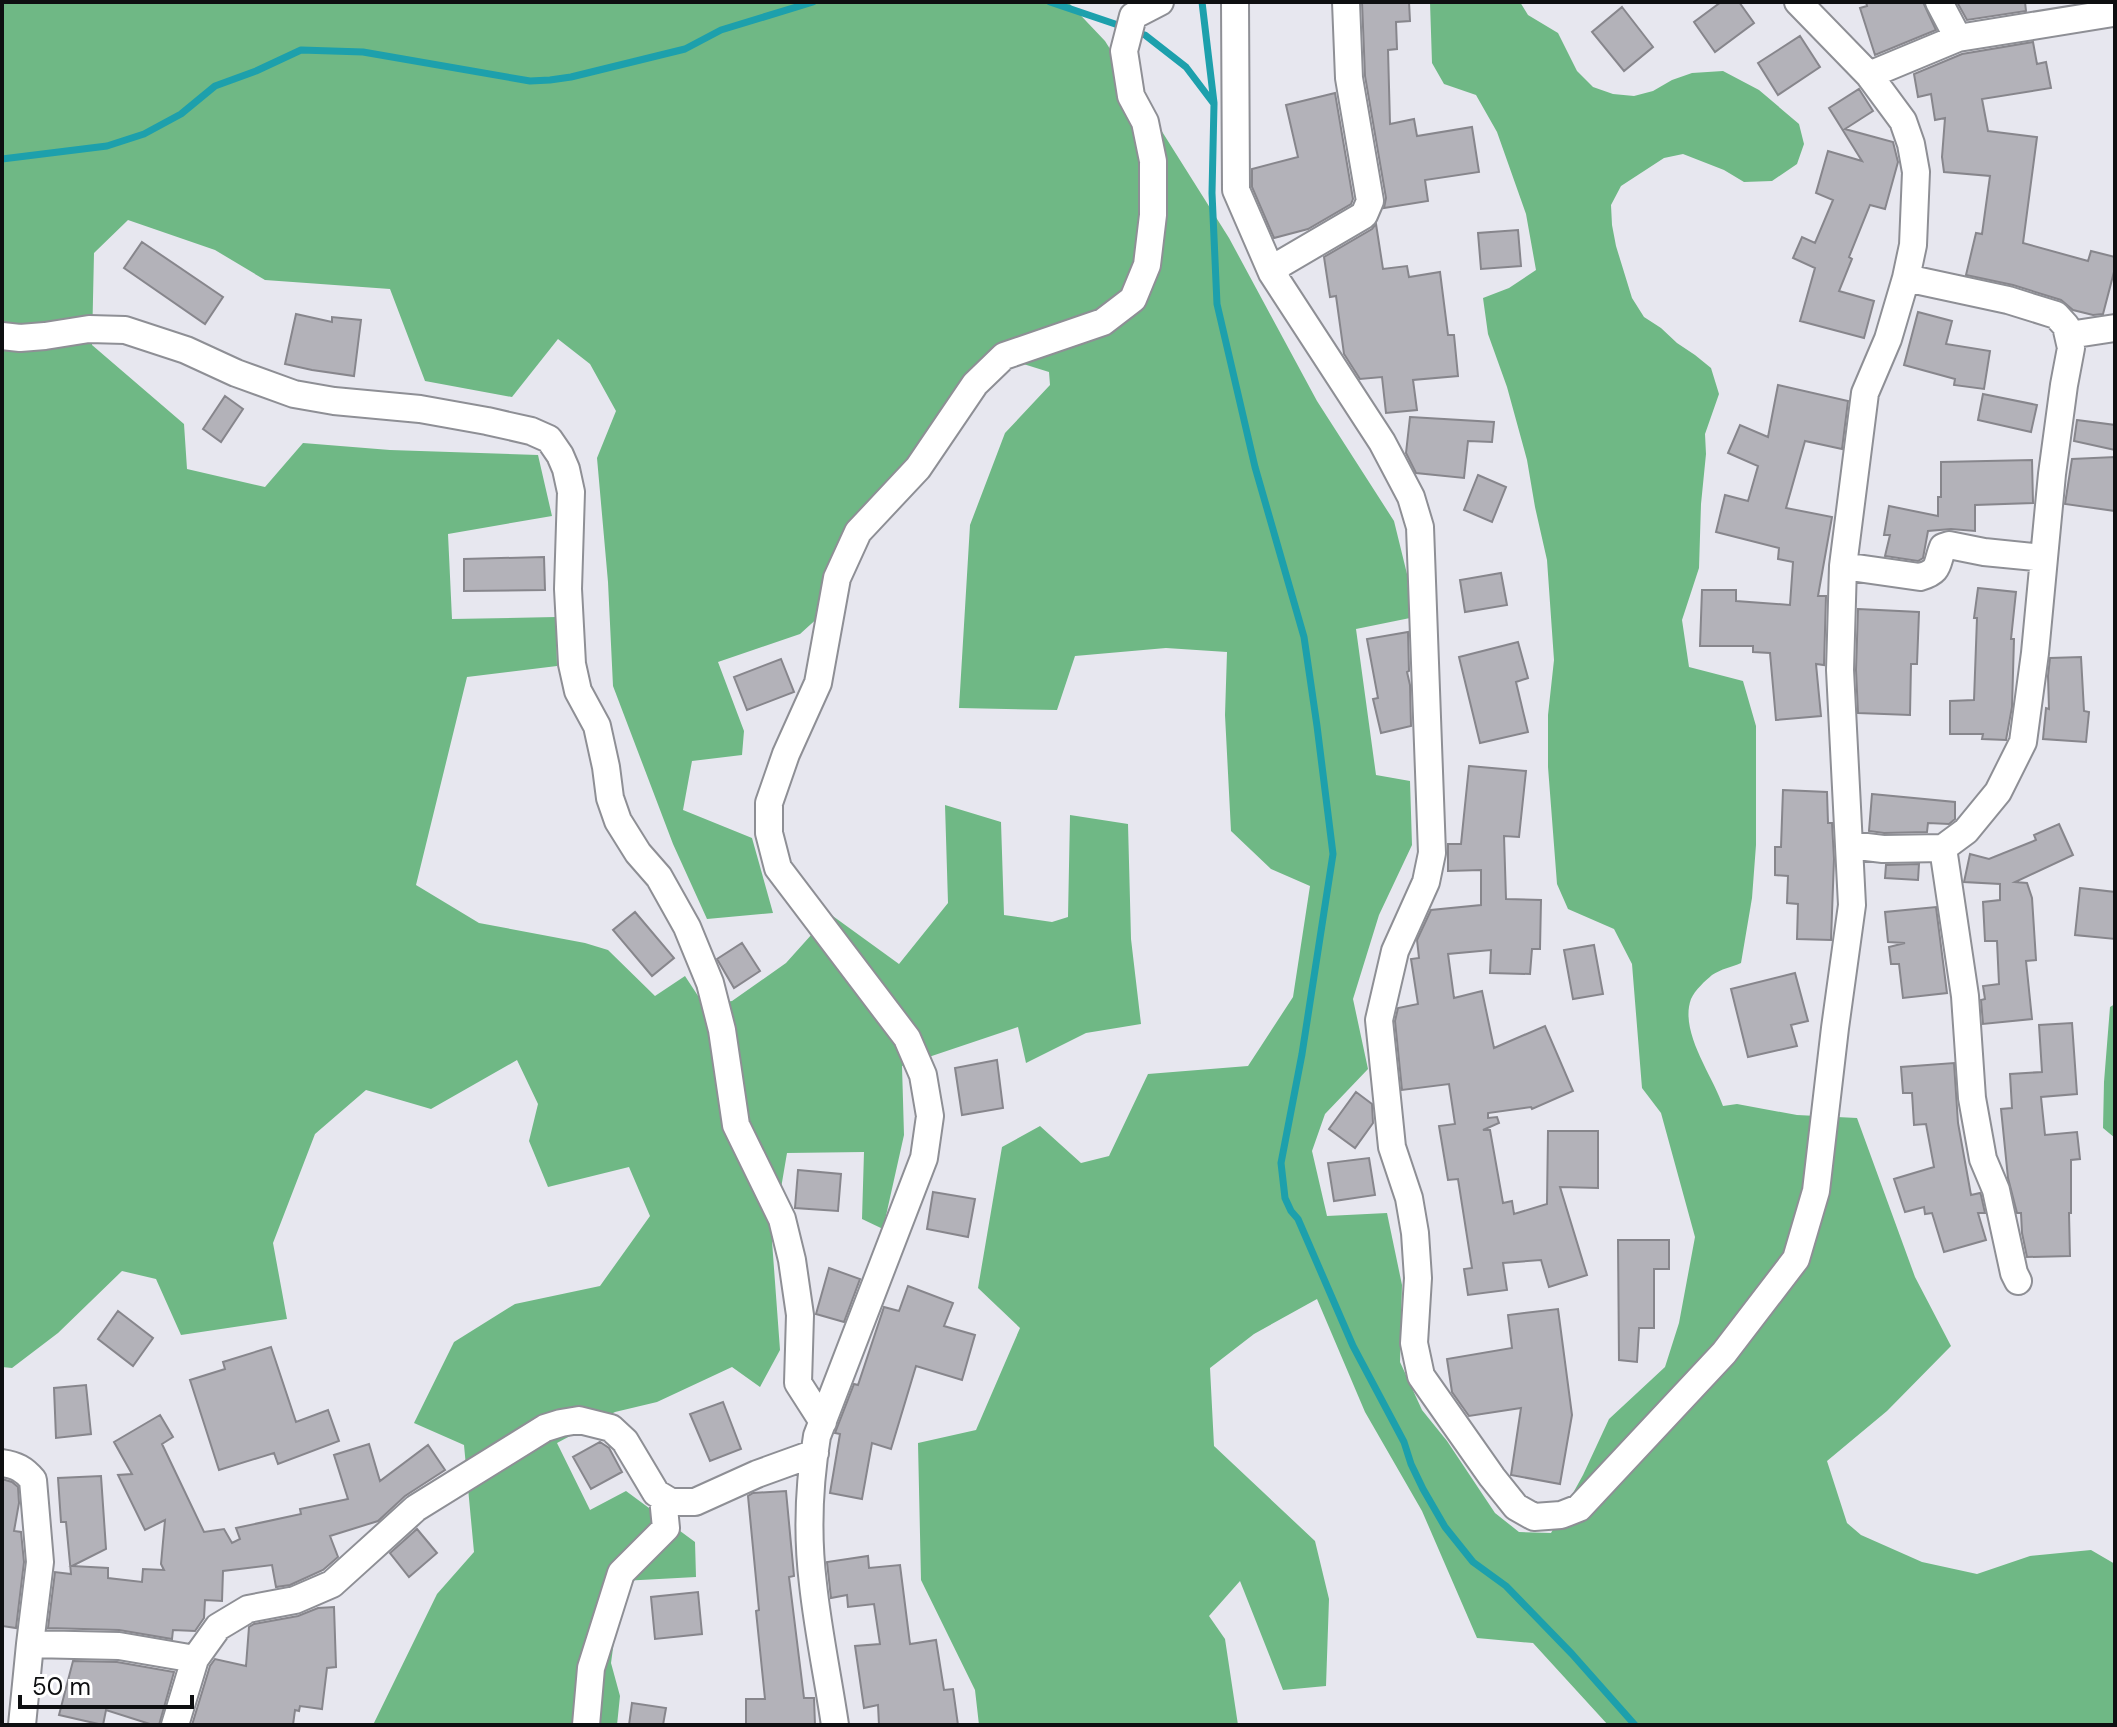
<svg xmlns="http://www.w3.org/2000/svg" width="2117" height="1727" font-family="'DM Sans',sans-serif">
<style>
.forest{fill:#6fb885}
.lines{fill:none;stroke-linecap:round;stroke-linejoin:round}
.stream{stroke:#1da0ac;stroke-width:7}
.building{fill:#b3b2b9;stroke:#87868c;stroke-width:2}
.minor-casing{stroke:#8e8f95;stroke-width:30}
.minor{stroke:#fff;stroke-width:26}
</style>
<rect width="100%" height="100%" fill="#e7e7ef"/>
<!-- forest -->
<path class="forest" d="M2,2H1068L1105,41L1229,238L1317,401L1394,521L1407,574L1410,618L1356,629L1376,775L1410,781L1412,845L1379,915L1353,999L1368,1069L1325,1114L1312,1151L1327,1216L1387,1213L1402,1285L1400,1362L1422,1410L1447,1441L1495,1513L1519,1532L1551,1533L1583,1475L1609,1419L1665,1367L1679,1323L1695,1237L1661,1113L1642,1088L1632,964L1614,929L1568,909L1557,884L1548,767V715L1554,660L1547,560L1535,507L1527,460L1507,387L1488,334L1483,298L1509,288L1536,270L1526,214L1497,132L1476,95L1444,84L1432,63L1430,2H1520L1528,15L1558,33L1577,71L1593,87L1613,94L1634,96L1653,91L1672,80L1692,73L1723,71L1759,90L1799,124L1804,144L1797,164L1772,181L1744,182L1724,170L1683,154L1664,158L1621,186L1611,205L1612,225L1616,246L1632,298L1644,317L1661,328L1677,343L1695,355L1711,368L1719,394L1705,434L1706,454L1701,504L1699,568L1682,620L1689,667L1743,681L1756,726V845L1752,898L1741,963C1732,967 1721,969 1712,975C1705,981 1695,990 1691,999C1679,1032 1713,1076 1723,1106L1737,1104L1797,1115L1857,1118L1915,1277L1951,1346L1887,1411L1827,1461L1847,1523L1861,1535L1922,1562L1977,1574L2030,1556L2091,1550L2115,1564V1725H1608L1533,1643L1477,1638L1422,1511L1365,1412L1317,1299L1254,1334L1210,1368L1214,1446L1315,1541L1329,1599L1326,1686L1283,1690L1240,1581L1209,1616L1225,1639L1238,1725H979L975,1690L921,1580L918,1443L976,1430L1020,1328L978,1288L1002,1147L1040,1126L1081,1163L1109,1156L1148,1074L1248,1066L1293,997L1310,886L1271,869L1231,831L1225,715L1227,652L1166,648L1075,656L1057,710L959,708L970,525L1005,433L1050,385L1049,372L1017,362L913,456L840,537L821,615L800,634L718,662L744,731L742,755L692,761L683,810L752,838L773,913L707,919L673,844L613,686L608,582L597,458L616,411L590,364L558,339L512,397L425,381L390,289L265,280L215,250L128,220L94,253L92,345L184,424L187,469L265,487L303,443L390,450L538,455L552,516L448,534L452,619L556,617L557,666L467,677L416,885L479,923L585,943L608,950L655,996L685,976L704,1005L732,1001L786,963L830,914L899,964L948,903L945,805L1001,822L1004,915L1052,922L1068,917L1070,815L1128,824L1131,939L1141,1024L1086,1033L1026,1063L1018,1027L902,1066L904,1135L883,1229L862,1219L864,1152L787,1153L772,1241L780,1350L760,1387L732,1367L657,1402L615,1412L557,1443L590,1510L626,1491L695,1542L696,1577L622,1581L611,1663L620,1696L617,1725H373L437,1594L474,1552L464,1445L414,1423L454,1342L515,1304L600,1286L650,1216L629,1167L548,1187L529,1141L538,1104L517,1060L431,1109L366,1090L315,1134L273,1243L287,1319L181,1335L156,1279L122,1271L58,1333L12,1368L2,1367Z
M2115,1004V1138L2103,1128L2104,1082L2110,1007Z"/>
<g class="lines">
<!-- stream -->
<path class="stream" d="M1050,2L1124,27
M1202,2L1214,103
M1135,32L1145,35L1186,67L1214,104L1212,193L1217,304L1255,467L1304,637L1317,726L1333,854L1302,1054L1281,1163L1285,1198L1291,1211L1298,1219L1353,1346L1404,1442L1411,1464L1423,1489L1445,1527L1473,1562L1506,1586L1572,1654L1635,1725
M2,159L107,146L144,134L181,114L215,86L256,71L301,50L363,52L530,81L550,80L571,77L685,49L721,30L813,2"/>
</g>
<!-- building -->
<path class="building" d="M1362,2H1409L1410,21L1396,22L1397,49L1388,50L1390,124L1414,119L1417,136L1472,127L1479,172L1425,180L1428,201L1384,208L1386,198L1365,76Z
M1721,2H1739L1754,23L1715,52L1694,22Z
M1866,2H1923L1936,30L1875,55L1860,8L1867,6Z
M1957,2H2025L2026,11L1967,20Z
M1622,7L1653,47L1624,71L1592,32Z
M1800,36L1820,67L1778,95L1758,63Z
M2033,42L2037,64L2046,62L2051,88L1982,99L1988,131L2037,137L2023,243L2088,261L2091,251L2115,257V268L2103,314L2093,315L2073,310L2061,300L2013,285L1966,275L1976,233L1982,234L1990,176L1944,172L1942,157L1945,118L1935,120L1931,94L1918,97L1914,74L1962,54Z
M1859,89L1873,111L1845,129L1893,142L1898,162L1885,209L1870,205L1849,257L1852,259L1839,291L1874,301L1864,338L1800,321L1815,268L1793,258L1802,237L1815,243L1833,200L1816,193L1828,151L1862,161L1829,108Z
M1335,93L1353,199L1351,204L1308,229L1274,238L1252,187V169L1298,157L1286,105Z
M1376,224L1383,269L1407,266L1409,277L1440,272L1448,335H1454L1458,376L1413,380L1417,410L1386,413L1382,377L1360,379L1344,354L1336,296L1330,297L1324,257L1372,229Z
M1518,230L1521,266L1481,269L1478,233Z
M142,242L223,297L205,324L124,268Z
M1918,312L1952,321L1946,344L1990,351L1984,389L1954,385L1955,379L1904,365Z
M296,314L332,322V317L361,320L354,376L312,370L285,364Z
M1778,385L1848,401L1842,449L1805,441L1786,508L1832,517L1818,596H1826L1824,665L1816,664L1821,716L1776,720L1770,653L1753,652V646H1700L1702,590H1736V601L1790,605L1793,562L1778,559L1779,548L1716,532L1725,495L1748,501L1758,466L1728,453L1740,425L1768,437Z
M1983,394L2037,405L2031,432L1978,420Z
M225,396L243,409L221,442L203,429Z
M1410,417L1494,422L1492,442L1468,441L1464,478L1416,473L1406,453Z
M2077,420L2115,425V450L2074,441Z
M2115,457V511L2065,504L2072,459Z
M2032,460L2033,503L1975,505V531L1951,529L1928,531L1923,558L1918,561L1885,556L1890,535H1884L1889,506L1938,516V497H1941V462Z
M1478,475L1506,487L1492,522L1464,510Z
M544,557L545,590L464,591V559Z
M1501,573L1507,605L1465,612L1460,580Z
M1978,588L2016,592L2011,639H2014L2012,707L2006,740L1982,739L1983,734H1950V701L1974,700L1977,618H1974Z
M1858,609L1919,612L1917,664H1911L1910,715L1858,713L1856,670Z
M1408,632L1409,671L1407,672L1410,685L1411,726L1381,733L1373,699L1378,698L1367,639Z
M1518,642L1528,678L1516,682L1528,732L1480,743L1459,657Z
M2081,657L2084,711L2089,712L2086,742L2043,739L2046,708L2049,709L2048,676L2050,658Z
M781,659L794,692L747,710L734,677Z
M1469,766L1526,771L1519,837L1504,836L1506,899L1541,900L1540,949H1532L1530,974L1490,973L1491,950L1448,954L1454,998L1482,991L1494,1048L1545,1026L1573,1091L1532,1109L1531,1107L1488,1113V1118L1497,1117L1499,1123L1483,1130H1490L1503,1203L1512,1201L1514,1214L1547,1204L1548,1131H1598V1188L1560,1187L1587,1275L1549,1287L1541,1260L1503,1263L1507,1290L1468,1295L1464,1269L1472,1268L1458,1179L1448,1180L1439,1126L1455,1124L1449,1084L1402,1090L1395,1021L1398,1008L1418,1004L1411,959L1419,958L1417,940L1431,910L1481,905V870L1448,871V844H1461Z
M1783,790L1827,792L1828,823H1832L1834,859L1831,940L1797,939L1798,904L1787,903L1788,876L1775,875V847H1781Z
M1872,794L1955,802V819L1949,824L1928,823L1927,832L1884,833L1869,831Z
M2059,824L2073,855L2015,882L2027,883L2032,898L2036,960L2026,961L2032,1019L1983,1024L1981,1000L1985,999L1983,986L1999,984L1997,941H1985L1983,902L2000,900V884L1964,882L1970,854L1989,859L2036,840L2034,835Z
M1919,864L1918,880L1885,878L1886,865Z
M2080,888L2115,892V939L2075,935Z
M1936,907L1947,993L1903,998L1899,964H1891L1889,947L1905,943L1888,942L1885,912Z
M635,912L674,958L652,976L613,930Z
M742,943L760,971L734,988L717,959Z
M1594,945L1603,994L1573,999L1564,950Z
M1795,973L1808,1021L1791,1025L1797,1046L1748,1057L1731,989Z
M2072,1023L2077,1094L2041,1097L2045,1135L2077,1132L2080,1159L2071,1160V1213H2069L2070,1256L2027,1257L2022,1233L2021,1213H2017L2008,1178L2001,1109L2012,1108L2010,1074L2042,1072L2039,1025Z
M997,1060L1003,1108L962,1115L955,1068Z
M1954,1063L1958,1123L1971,1195L1980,1193L1981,1195L1985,1213H1978L1986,1240L1944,1252L1932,1213L1925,1214L1924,1207L1905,1212L1894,1179L1934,1167L1926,1124L1914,1125L1912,1093H1903L1901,1067Z
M1356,1092L1372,1104L1373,1123L1355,1148L1329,1129Z
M1369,1158L1375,1195L1334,1201L1328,1163Z
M798,1170L841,1174L838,1211L795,1208Z
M933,1192L975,1199L968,1237L927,1229Z
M1618,1240H1669V1269H1654V1328H1639L1637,1362L1619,1360Z
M829,1268L860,1279L844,1322L816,1314Z
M908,1286L953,1303L944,1326L975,1335L962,1380L916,1366L891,1449L872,1443L862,1499L830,1493L840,1434L835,1433L854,1384L858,1385L884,1307L899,1311Z
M1558,1309L1572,1415L1560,1484L1511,1475L1521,1408L1469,1416L1452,1392L1447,1359L1512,1348L1508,1315Z
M118,1311L153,1338L133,1366L98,1339Z
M271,1347L296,1422L328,1410L339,1441L278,1464L274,1453L219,1470L190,1380L225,1369L223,1362Z
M86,1385L91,1434L56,1438L54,1388Z
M723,1402L741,1449L710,1461L690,1414Z
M160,1415L173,1437L162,1444L204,1532L224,1529L232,1543L240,1539L236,1528L301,1514L300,1509L348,1499L334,1455L369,1444L380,1481L428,1445L445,1470L405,1496L378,1521L330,1536L338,1557L323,1570L290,1585L276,1587L272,1565L223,1571L222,1601L205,1600L204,1618L195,1631L173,1630L172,1639L119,1630L48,1628L55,1572L71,1574L66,1522H61L58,1478L101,1476L106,1549L72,1566L108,1568V1578L142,1582L143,1569L164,1570L161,1564L165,1520L145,1530L118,1475L132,1474L114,1442Z
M600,1442L609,1448L622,1472L591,1489L573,1457Z
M2,1479L12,1482L18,1487L19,1503L14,1531L21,1532L24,1562L16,1628L2,1626Z
M786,1491L794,1576L789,1577L804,1698H814L815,1725H746V1699H765L756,1611L759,1610L748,1496L753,1493Z
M417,1529L437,1553L409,1577L390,1553Z
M868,1556L869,1568L900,1565L910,1644L936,1640L944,1690L953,1689L958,1725H879L878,1705L864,1708L855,1646L880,1644L874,1604L848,1607L847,1595L831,1598L827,1562Z
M698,1592L702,1634L655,1639L651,1597Z
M334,1607L336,1667L327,1668L322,1709L300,1706L299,1711L295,1710L293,1725H192L210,1666L215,1659L246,1666L249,1627L254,1624L298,1616L318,1608Z
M73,1661L117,1662L174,1672L159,1725H153L106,1710L103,1725L59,1715Z
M632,1703L666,1708L663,1725H629Z"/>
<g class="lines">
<!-- minor casing -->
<g class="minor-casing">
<path id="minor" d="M1235,2L1236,190L1272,273L1382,442L1411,497L1420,527L1432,853L1426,882L1395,951L1379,1020L1392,1147L1409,1198L1415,1233L1418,1278L1414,1343L1421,1376L1492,1477L1516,1507L1534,1517L1561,1515L1579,1508L1724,1353L1796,1259L1816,1191L1835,1028L1852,905L1840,670L1843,566L1865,393L1888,339L1906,278L1913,245L1916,172L1911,144L1903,121L1869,75L1798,2
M1939,2L1958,38
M1869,75L1958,38L2113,13
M1272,273L1282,263L1364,215L1370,201L1349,78L1346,2
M2069,335L2115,328
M2,336L20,338L45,336L89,329L125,330L186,350L236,373L294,394L334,401L420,409L487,421L531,431L549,439L560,455L566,469L571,492L568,589L572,664L578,691L597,726L606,767L610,798L618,821L638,853L659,877L687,927L710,983L722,1030L736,1125L782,1219L792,1260L800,1315L798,1383L823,1422
M1843,566L1920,577C1941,571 1936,564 1943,547L1949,545L1984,552L2044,558L2052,474L2064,385L2071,348L2066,326L2056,315L2008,300L1906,278
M1850,845L1883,849L1943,848L1966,831L1998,792L2023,742L2035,653L2044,558
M1943,848L1965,996L1972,1098L1983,1159L1996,1190L2014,1273L2018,1281
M2,1463C16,1465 24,1469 33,1480L40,1562L30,1644
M22,1725L30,1644L119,1646L195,1659
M175,1725L195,1659L218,1627L248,1609L295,1600L332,1584L416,1508L545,1428L561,1423L579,1420L611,1428L625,1441L656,1493L671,1502H695L757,1474L815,1453
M586,1725L591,1668L621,1573L666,1528L663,1498
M835,1725C828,1678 818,1631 813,1584C807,1535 809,1484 817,1436L924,1158L930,1116L923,1075L907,1038L778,868L769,833V803L786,754L818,683L837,578L858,532L918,468L975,384L1004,356L1103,322L1133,299L1147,265L1153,215V161L1145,122L1131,96L1124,51L1133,16L1160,2"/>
</g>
<!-- minor -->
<use href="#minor" class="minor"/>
</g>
<!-- border -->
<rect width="2117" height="1727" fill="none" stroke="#0e0f11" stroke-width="8"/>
<!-- scale -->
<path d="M20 1695v12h172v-12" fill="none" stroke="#0e0f11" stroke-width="4"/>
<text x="32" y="1695" font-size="24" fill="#0e0f11" stroke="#ffffff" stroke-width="6" paint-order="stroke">50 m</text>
</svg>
